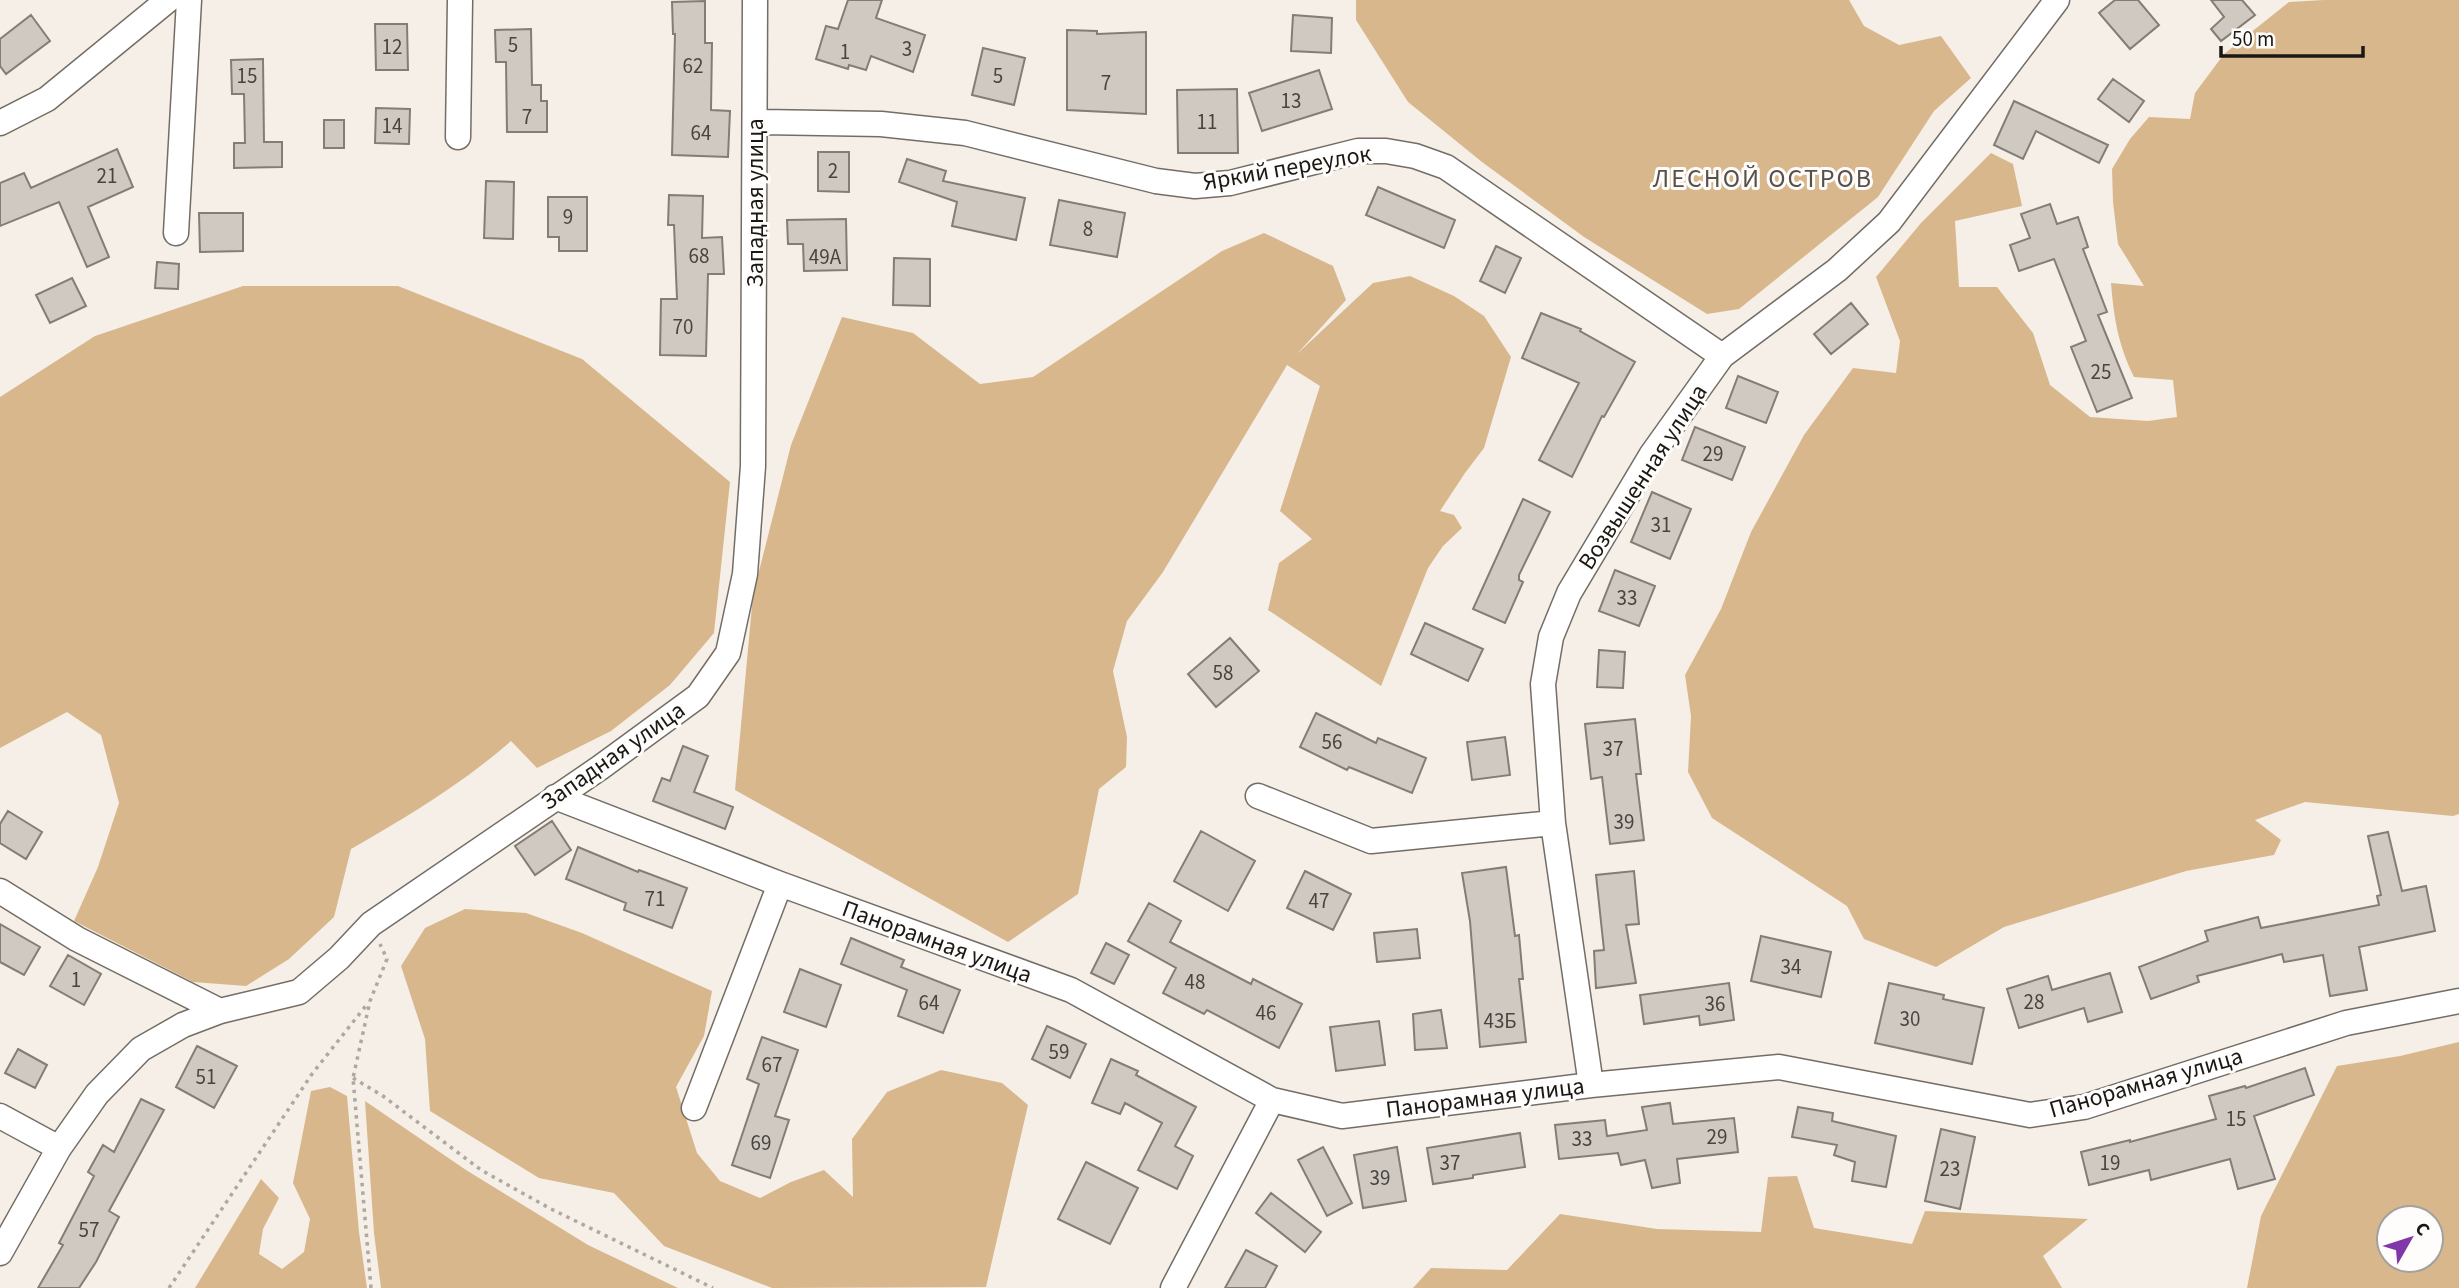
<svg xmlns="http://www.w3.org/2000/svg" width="2459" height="1288" font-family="'Source Sans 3',sans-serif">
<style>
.green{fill:#d8b78d;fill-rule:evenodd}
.building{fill:#d0c9c1;stroke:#837d75;stroke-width:2}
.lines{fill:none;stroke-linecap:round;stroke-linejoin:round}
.minor-casing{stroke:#736d65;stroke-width:27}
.path{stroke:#ada8a1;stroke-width:3.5;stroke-dasharray:3.5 5;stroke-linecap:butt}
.minor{stroke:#fff;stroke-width:24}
.labels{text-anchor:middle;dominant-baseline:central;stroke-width:6;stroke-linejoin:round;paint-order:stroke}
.number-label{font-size:21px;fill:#484440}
.street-label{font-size:24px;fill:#1a1815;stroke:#fffdfb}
.neighbourhood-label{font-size:26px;letter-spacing:2px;fill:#57514a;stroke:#fffdfb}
</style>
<rect width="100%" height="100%" fill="#f6efe7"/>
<!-- green -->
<path class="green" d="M1356,0H1849L1864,26L1899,45L1941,36L1971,78L1934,111L1878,197L1739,309L1707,314L1584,237L1482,162L1408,102L1356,20Z
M2324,0H2459V814L2453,816L2305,802L2255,820L2281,840L2274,855L2186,871L2004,927L1936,967L1864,939L1847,906L1712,818L1688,772L1691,716L1685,675L1721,609L1751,532L1804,435L1853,368L1896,373L1900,341L1876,277L1921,223L1991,153L2013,164L2022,206L1955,221L1959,287H1997L2033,333L2050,385L2090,417L2148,421L2177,417L2173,380L2134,377C2118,344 2114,319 2111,283L2144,286L2118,244L2113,202L2112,169L2130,139L2149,117L2190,119L2195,93L2224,54L2289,2Z
M1264,233L1333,266L1346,300L1297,354L1373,283L1410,276L1454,296L1484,316L1511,357L1484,448L1465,473L1440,511L1454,515L1462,528L1443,546L1428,568L1381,686L1268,610L1279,563L1312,539L1280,511L1320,386L1287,365L1163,572L1127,621L1113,671L1127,737L1126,767L1099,789L1078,894L1008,942L735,790L753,595L791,445L842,317L913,333L980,384L1033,377L1222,251Z
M243,286H398L582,359L730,482L714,633L670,685L611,731L537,768L511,741C462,784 407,817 351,849L334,917L289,959L246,986L193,982L74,921L98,867L119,803L101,735L67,712L0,748V397L95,336Z
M465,909L526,913L582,933L712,991L704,1036L676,1087L697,1153L720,1181L760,1198L791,1182L824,1170L853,1197L852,1139L887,1092L941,1070L1002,1083L1028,1105L986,1287L772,1288L664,1246L614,1193L539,1178L430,1111L425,1039L401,966L425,928Z
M2459,1042V1288H2247L2261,1216L2337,1066L2400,1056ZM2389,1218H2431V1260H2389Z
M330,1087L347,1096L359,1232L367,1288H195L261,1179L279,1198L263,1229L259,1254L282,1269L304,1252L310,1219L293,1183L311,1091Z
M365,1101L466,1170L588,1245L678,1288H381L374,1233Z
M1797,1176L1814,1228L1912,1244L1925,1211L2088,1219L2043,1256L2062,1288H1413L1431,1268L1507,1270L1560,1214L1657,1229L1761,1232L1768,1177Z"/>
<!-- building -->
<path class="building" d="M848,0H882L876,18L925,35L913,72L871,56L866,70L849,65L848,69L816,59L826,26L838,29Z
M2115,0H2138L2159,25L2130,49L2099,13Z
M2211,0H2242L2255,15L2221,41L2211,29L2224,17Z
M705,1V43H712L711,110L730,111L728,157L672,155L675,34H673L672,2Z
M31,15L50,41L6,74L0,66V39Z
M1293,15L1332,18L1331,53L1291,51Z
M375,24H407L408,70H376Z
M531,29L532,85H541V101H547V132H507L506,62H496L495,30Z
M1067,30L1097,31V34L1146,32V114L1067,110Z
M983,48L1025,58L1014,105L972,95Z
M263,59L264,142H282V167L234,168V143H245L244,94H232L231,60Z
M1319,70L1332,109L1262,131L1249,93Z
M2113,79L2144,101L2129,122L2098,99Z
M1237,89L1238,153H1178L1177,90Z
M2014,101L2108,145L2099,163L2036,131L2023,159L1994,145Z
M376,108L410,109L409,144L375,143Z
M324,120H344V148H324Z
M117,149L133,187L88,207L109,257L87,267L59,202L0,226V183L24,173L31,188Z
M818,152H849V192L818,191Z
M907,159L946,171L943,181L1025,198L1016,240L952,226L957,202L899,182Z
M486,181L514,182L513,239L484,238Z
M1378,187L1455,220L1444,248L1366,215Z
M669,195L703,196L702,238L722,237L724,274H708L706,356L660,355L661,299H677L674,225H668Z
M548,197H587V251H559V237H548Z
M1059,200L1125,213L1117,257L1050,245Z
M2050,204L2057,224L2078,217L2088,247L2083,249L2107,312L2098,315L2132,398L2097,412L2071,347L2086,341L2054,259L2019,271L2010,245L2030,238L2021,214Z
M199,213H243V251L200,252Z
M846,219L847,270L804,271L803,244H788L787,220Z
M1496,246L1521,258L1505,293L1480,281Z
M894,258L930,259V306L893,305Z
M157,262L179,264L178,289L155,288Z
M72,278L86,306L50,323L36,295Z
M1851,303L1868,324L1831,354L1814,334Z
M1541,313L1581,329L1580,331L1635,362L1604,417L1602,416L1572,477L1539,460L1579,383L1522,358Z
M1738,376L1778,392L1766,423L1726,408Z
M1695,427L1745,447L1732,480L1682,460Z
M1652,492L1691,509L1670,559L1631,542Z
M1523,499L1550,512L1519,575V580L1523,582L1505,623L1473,609Z
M1615,570L1655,586L1639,626L1599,611Z
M1425,623L1483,649L1468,681L1411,654Z
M1230,638L1259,671L1216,707L1188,674Z
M1599,650L1625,652L1623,688L1597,687Z
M1316,713L1376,743L1378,738L1426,758L1412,793L1349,767L1347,770L1300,747Z
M1635,719L1641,774H1636L1644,840L1610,844L1602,777L1591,779L1585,724Z
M1505,737L1510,775L1472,780L1467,742Z
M683,746L708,756L694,792L733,807L725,829L653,801L662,778L670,781Z
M8,811L42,832L26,859L0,843V824Z
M552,821L571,850L535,875L515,846Z
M1201,831L1255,861L1228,911L1174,881Z
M2388,832L2402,891L2426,886L2435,931L2359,947L2367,990L2330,996L2323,955L2284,962L2282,954L2197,976L2199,982L2151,999L2139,967L2208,941L2205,931L2258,917L2261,928L2379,905L2377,896L2381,895L2368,836Z
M578,847L638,872L639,870L687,888L672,928L624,910L626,903L566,879Z
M1506,867L1515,936L1519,935L1523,979H1519L1526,1042L1480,1047L1470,921L1462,873Z
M1305,871L1351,894L1333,930L1287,908Z
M1634,871L1639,924L1626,925L1636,983L1596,988L1594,951L1604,950L1596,875Z
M1149,903L1181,921L1170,942L1251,984L1253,979L1302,1004L1279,1048L1207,1010L1204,1014L1163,993L1176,968L1128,941Z
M0,924L40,947L24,975L0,962Z
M1417,929L1420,958L1377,962L1374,933Z
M1761,936L1831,952L1821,997L1751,981Z
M851,938L904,960L901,967L960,990L943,1033L898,1016L907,990L841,964Z
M1106,943L1129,955L1114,984L1091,973Z
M68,955L101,974L84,1005L50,986Z
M800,969L841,985L826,1027L784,1012Z
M2110,973L2122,1012L2088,1022L2084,1008L2019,1028L2007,989L2048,976L2052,990Z
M1729,983L1734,1020L1700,1025L1699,1016L1644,1024L1640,995Z
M1889,983L1944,995L1943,999L1984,1008L1972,1064L1875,1043Z
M1441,1010L1447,1048L1415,1050L1413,1014Z
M1379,1021L1385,1065L1336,1071L1330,1027Z
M1047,1026L1086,1044L1070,1078L1032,1059Z
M762,1037L798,1050L775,1116L789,1120L770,1178L732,1165L759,1084L747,1079Z
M197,1046L237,1066L214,1108L176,1087Z
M18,1049L47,1065L35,1088L5,1073Z
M1111,1059L1138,1071L1136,1075L1196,1107L1175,1146L1193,1156L1177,1189L1138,1170L1162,1123L1125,1103L1120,1114L1092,1103Z
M2305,1068L2314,1095L2254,1116L2275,1179L2238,1189L2230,1159L2151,1180L2149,1170L2089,1185L2081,1152L2130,1140V1142L2216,1119L2209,1096L2245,1086L2246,1088Z
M141,1099L164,1110L109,1211L119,1217L96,1262L79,1288H38L63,1245L59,1243L94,1176L88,1172L103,1145L114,1152Z
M1670,1103L1673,1124L1734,1118L1738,1152L1677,1159L1680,1183L1652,1188L1645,1160L1621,1165L1618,1153L1559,1159L1555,1125L1605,1120L1607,1136L1647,1130L1642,1107Z
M1798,1107L1833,1113L1832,1121L1896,1136L1886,1187L1852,1181L1855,1162L1834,1155L1837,1145L1792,1137Z
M1941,1129L1975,1137L1960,1209L1925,1201Z
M1520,1133L1525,1167L1473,1175V1178L1433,1184L1427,1148Z
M1323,1147L1352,1203L1327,1216L1298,1160Z
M1397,1147L1406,1201L1363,1208L1354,1155Z
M1086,1162L1138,1188L1110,1244L1058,1219Z
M1271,1193L1321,1232L1305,1252L1256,1213Z
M1246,1250L1277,1266L1265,1288H1225Z"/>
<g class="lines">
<!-- minor casing -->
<g class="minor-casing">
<path id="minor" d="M755,122L881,124L965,133L1156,181L1195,186L1230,183L1358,151H1386L1415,156L1446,167L1722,356
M0,123L47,99L168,0
M458,137L460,0
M176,233L189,0
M1258,796L1371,841L1553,823
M555,797L780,884L1071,990L1272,1100L1342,1116L1591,1085L1779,1067L2030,1115L2084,1107L2346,1023L2459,1001
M0,891L77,939L220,1011
M1591,1085L1553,823L1543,684L1551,637L1569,593L1652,454L1722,356L1837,270L1889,222L2057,0
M694,1108L780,884
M0,1116L59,1148
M0,1253L59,1148L97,1094L141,1049L183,1025L220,1011L299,992L339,958L371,924L601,767L698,696L728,653L745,574L753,466L755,0
M1173,1288L1272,1100"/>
</g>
<!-- path -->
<path class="path" d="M353,1078L383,1096L481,1170L551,1209L713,1288
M169,1288L312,1074L368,1003
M371,1288L353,1078L370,1001L387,959L380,944"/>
<!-- minor -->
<use href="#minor" class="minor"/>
</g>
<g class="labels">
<!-- number labels -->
<g class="number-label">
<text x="513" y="45">5</text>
<text x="392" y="47">12</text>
<text x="907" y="49">3</text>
<text x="845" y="52">1</text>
<text x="693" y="66">62</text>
<text x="247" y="76">15</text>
<text x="998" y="76">5</text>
<text x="1106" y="83">7</text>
<text x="1291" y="101">13</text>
<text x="527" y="117">7</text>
<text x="1207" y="122">11</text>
<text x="392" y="126">14</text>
<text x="701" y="133">64</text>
<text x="833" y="171">2</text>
<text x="107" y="176">21</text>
<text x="568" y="217">9</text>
<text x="1088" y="229">8</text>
<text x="699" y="256">68</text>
<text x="825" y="257">49А</text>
<text x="683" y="327">70</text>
<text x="2101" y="372">25</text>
<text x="1713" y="454">29</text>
<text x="1661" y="525">31</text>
<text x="1627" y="598">33</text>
<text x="1223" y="673">58</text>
<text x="1332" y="742">56</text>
<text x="1613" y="749">37</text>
<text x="1624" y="822">39</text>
<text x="655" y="899">71</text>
<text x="1319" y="901">47</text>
<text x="1791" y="967">34</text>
<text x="76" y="980">1</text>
<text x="1195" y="982">48</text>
<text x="2034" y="1002">28</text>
<text x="929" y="1003">64</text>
<text x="1715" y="1004">36</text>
<text x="1266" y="1013">46</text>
<text x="1910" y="1019">30</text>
<text x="1500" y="1021">43Б</text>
<text x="1059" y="1052">59</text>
<text x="772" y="1065">67</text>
<text x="206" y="1077">51</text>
<text x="2236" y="1119">15</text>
<text x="1717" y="1137">29</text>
<text x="1582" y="1139">33</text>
<text x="761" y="1143">69</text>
<text x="1450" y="1163">37</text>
<text x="2110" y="1163">19</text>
<text x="1950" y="1169">23</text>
<text x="1380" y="1178">39</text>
<text x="89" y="1230">57</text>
</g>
<!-- street labels -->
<g class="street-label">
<text transform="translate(1287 168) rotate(-10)">Яркий переулок</text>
<text transform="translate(755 203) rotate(-90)">Западная улица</text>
<text transform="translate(1643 477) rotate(-57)">Возвышенная улица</text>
<text transform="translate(613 756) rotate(-35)">Западная улица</text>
<text transform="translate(937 942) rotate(20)">Панорамная улица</text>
<text transform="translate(2146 1083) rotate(-16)">Панорамная улица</text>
<text transform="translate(1485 1098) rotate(-7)">Панорамная улица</text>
</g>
<!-- neighbourhood labels -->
<g class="neighbourhood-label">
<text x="1763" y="178">ЛЕСНОЙ ОСТРОВ</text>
</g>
</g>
<!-- north arrow -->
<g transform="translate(2410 1239) rotate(51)"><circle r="33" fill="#fffdfb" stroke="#a3a19f" stroke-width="2"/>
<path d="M0-5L12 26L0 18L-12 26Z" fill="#8237a9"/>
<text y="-10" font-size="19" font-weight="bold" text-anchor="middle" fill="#1a1815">С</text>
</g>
<!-- scale -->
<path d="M2221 46v10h142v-10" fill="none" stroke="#1a1815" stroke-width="3.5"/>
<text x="2232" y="46" font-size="21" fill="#1a1815" stroke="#fffdfb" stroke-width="5" paint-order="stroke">50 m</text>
</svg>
